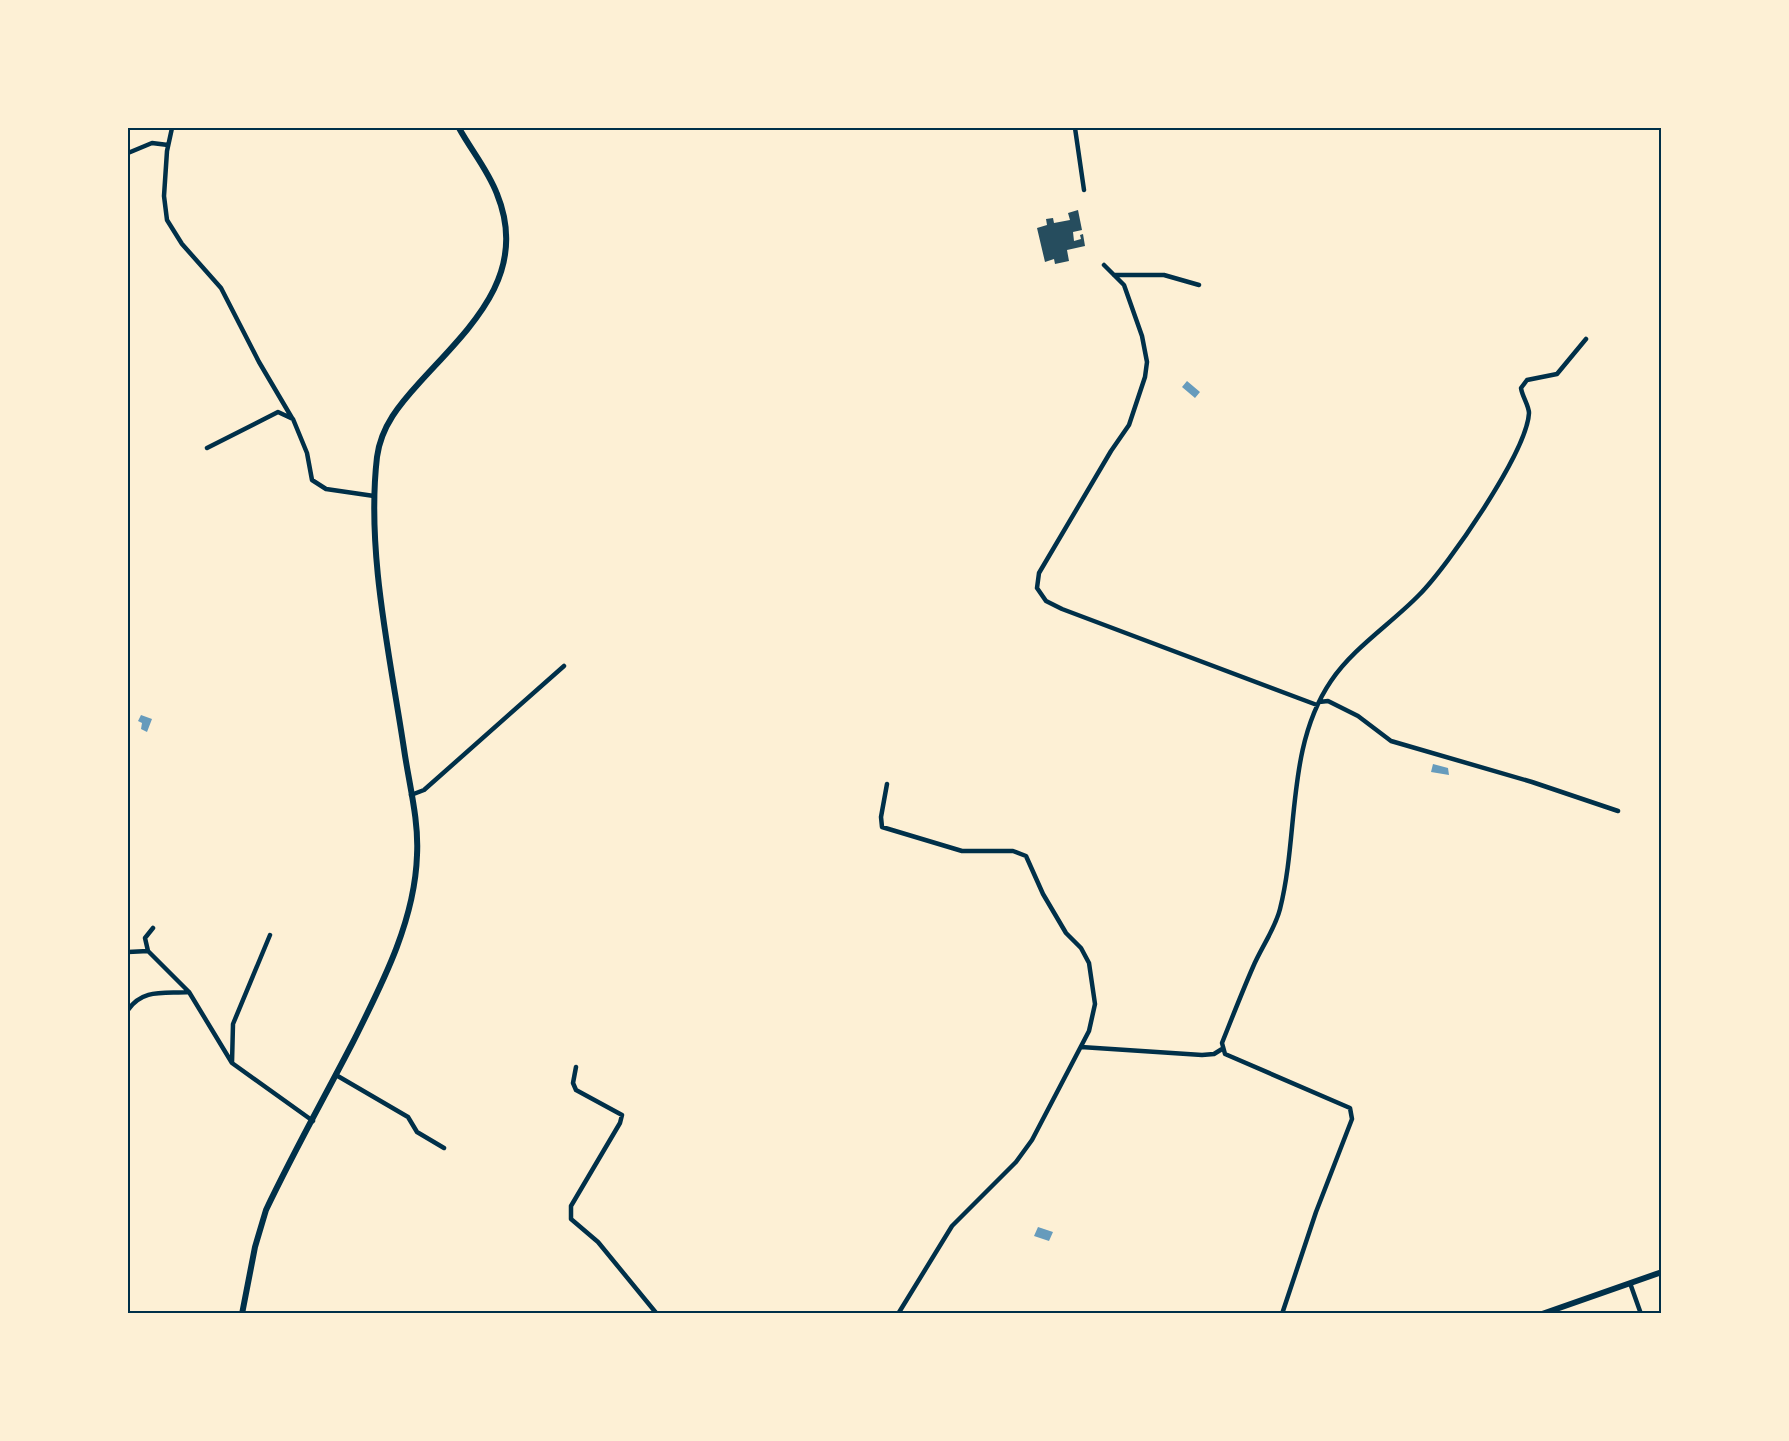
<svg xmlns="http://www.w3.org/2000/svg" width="1789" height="1441" font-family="'Noto Serif',serif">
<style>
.water{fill:#669bbc}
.building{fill:#264d5e}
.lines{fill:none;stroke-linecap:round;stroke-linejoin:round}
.minor{stroke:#003049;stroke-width:4.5}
.secondary{stroke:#003049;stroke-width:6}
.neatline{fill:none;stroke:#003049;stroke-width:2}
</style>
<rect width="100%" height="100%" fill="#fdf0d5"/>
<!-- water -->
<path class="water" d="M1187,381L1200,392L1195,398L1182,387Z
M141,715L152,719L147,732L141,729L142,723L138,721Z
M1433,764L1448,768L1449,775L1431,772Z
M1038,1227L1053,1232L1049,1241L1034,1236Z"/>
<!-- building -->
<path class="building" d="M1078,210L1082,230L1073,232L1074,241L1081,239L1080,235L1083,234L1085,246L1067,250L1069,261L1055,264L1054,259L1045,262L1037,228L1047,225L1046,219L1053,218L1054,223L1070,220L1068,213Z"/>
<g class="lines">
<!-- minor -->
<path class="minor" d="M172,128L167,151L164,196L167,220L182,244L221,288L259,362L292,418
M1075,128L1084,190
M128,153L152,143L168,145
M1104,265L1124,285L1142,336L1147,362L1145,377L1129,425L1111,451L1039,573L1037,588L1046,601L1062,609L1317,705
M1114,275H1164L1199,285
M207,448L278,412L293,419L307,453L312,480L326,489L374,496
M1319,702L1328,701L1358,716L1391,741L1532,782L1618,811
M887,784L881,817L882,827L962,851H1013L1026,856L1043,894L1066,933L1081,948L1089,963L1095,1004L1089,1031L1032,1140L1016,1162L952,1226L898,1314
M411,795L424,790L564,666
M148,951L145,938L153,928
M128,952L148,951L189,992L232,1063L313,1121
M128,1010C143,988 165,994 189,992
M1081,1047L1202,1055L1214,1054L1222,1049
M232,1063L233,1024L270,935
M576,1067L573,1083L576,1090L622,1115L620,1123L571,1206V1219L598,1242L657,1314
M336,1075L408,1117L417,1132L444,1148
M1630,1283L1641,1314
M1282,1314L1316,1212L1352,1119L1350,1108L1225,1054L1222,1043C1232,1018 1242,992 1253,967C1261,948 1275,929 1280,909C1299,834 1286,747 1331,681C1353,648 1392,623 1419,595C1448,566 1527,452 1529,413C1529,406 1522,396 1521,388L1527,380L1557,374L1586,339"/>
<!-- secondary -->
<path class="secondary" d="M242,1314L255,1247L266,1210C293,1153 324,1098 353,1042C382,984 415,921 417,855C419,820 409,784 404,749C390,656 366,551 377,457C381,426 400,404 420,382C469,328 530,275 497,194C488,170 471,150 459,128
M1542,1314L1662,1272"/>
</g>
<!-- border -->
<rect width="1789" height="1441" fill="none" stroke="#fdf0d5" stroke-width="258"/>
<rect x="129" y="129" width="1531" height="1183" class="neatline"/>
</svg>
